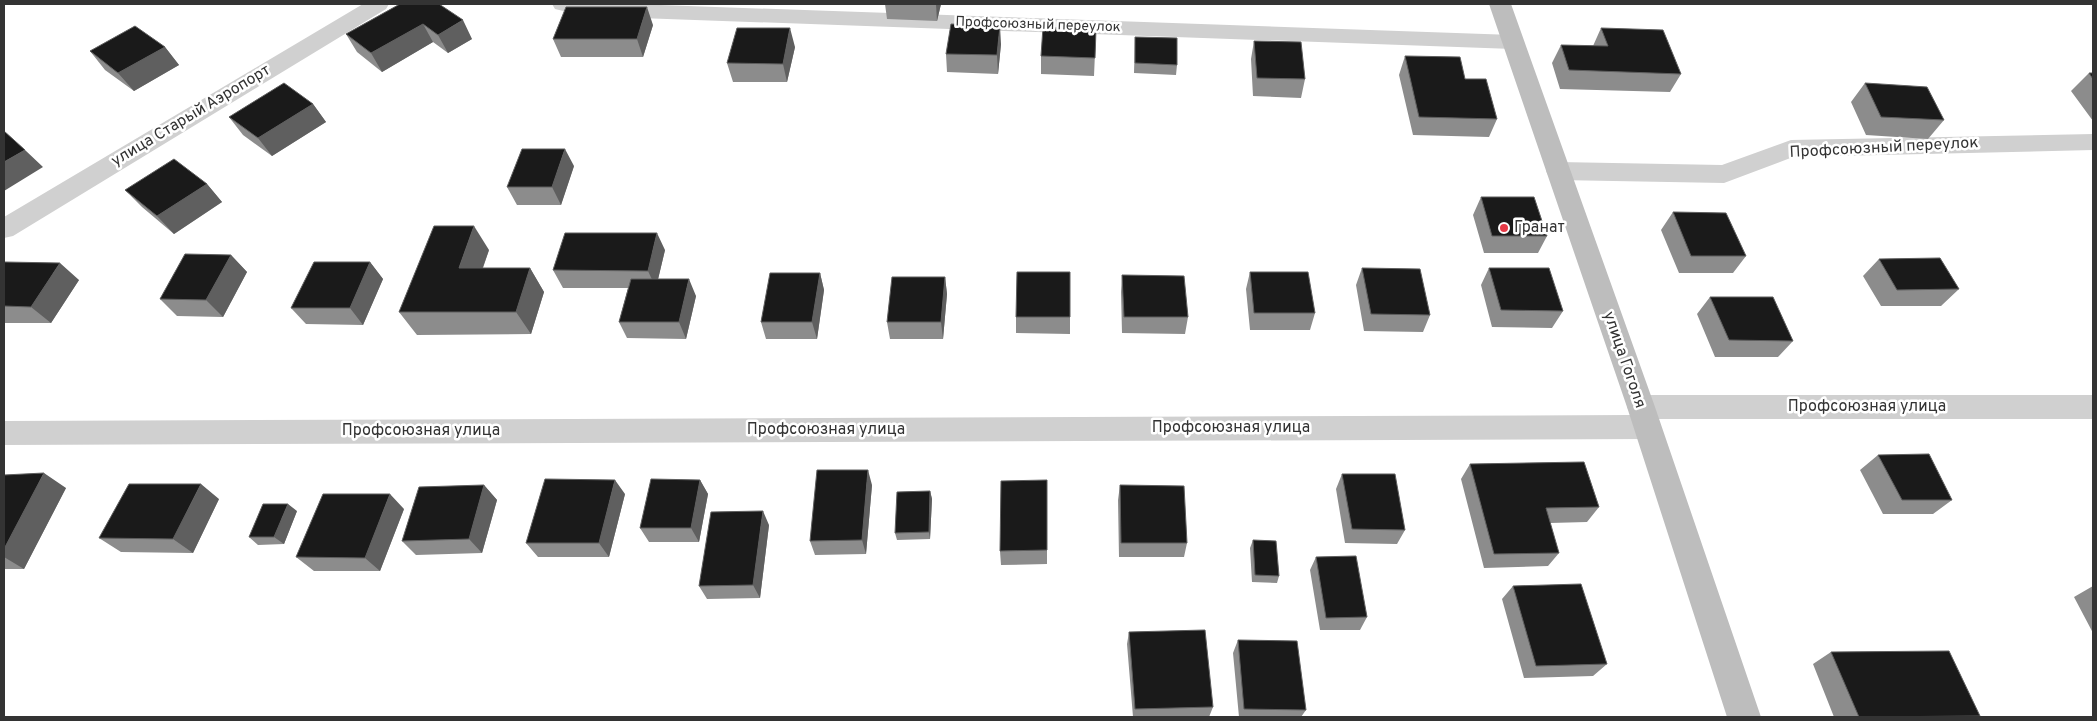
<svg xmlns="http://www.w3.org/2000/svg" width="2097" height="721" font-family="Overpass,sans-serif">
<style>
.lines{fill:none;stroke-linecap:round;stroke-linejoin:round}
.minor{fill:#d0d0d0;fill-rule:evenodd}
.secondary{fill:#bdbdbd;fill-rule:evenodd}
.wall{fill:#8c8c8c}
.shaded-wall{fill:#5f5f5f}
.building{fill:#1a1a1a;stroke:#5f5f5f}
.poi-dot{fill:#e63946;stroke:#fff;stroke-width:2}
.labels{text-anchor:middle;dominant-baseline:central;stroke-width:5;stroke-linejoin:round;paint-order:stroke}
.far-street-label{font-size:14px;fill:#333;stroke:#fff}
.street-label{font-size:16px;fill:#333;stroke:#fff}
.poi-label{font-size:16px;fill:#333;stroke:#fff;text-anchor:start}
</style>
<rect width="100%" height="100%" fill="#fff"/>
<g class="lines">
<!-- minor -->
<path class="minor" d="M363,4H389L386,9L13,236L4,238V217Z
M552,4H632L1513,35L1521,37L1524,42L1521,47L1513,49L584,16L555,9Z
M2093,134V150L1793,157L1724,183L1558,180L1549,177L1546,171L1549,165L1558,162L1722,165L1791,140Z
M1641,395H2093V419H1657L1661,427L1657,436L1647,439L4,445V421L1631,415L1627,407L1631,399Z"/>
<!-- secondary -->
<path class="secondary" d="M1489,4H1511L1655,407L1761,717H1727L1627,407Z"/>
</g>
<!-- wall -->
<path class="wall" d="M400,4L472,39L448,53L433,42L382,72L357,52L346,34Z
M885,4H941L937,21L887,19Z
M653,25L643,57H561L553,39Z
M1601,28L1681,74L1670,92L1560,89L1552,63L1561,45L1593,46Z
M1096,29L1094,76L1041,74V56Z
M1135,37L1177,65L1176,75L1134,73Z
M1254,41L1305,79L1301,98L1253,96L1251,59Z
M1001,44L998,74L947,72L946,54Z
M165,47L179,65L134,91L105,70L90,51Z
M795,47L787,82H733L727,63Z
M1405,56L1465,79L1497,119L1489,137L1413,135L1399,75Z
M2089,73H2093V121L2071,91Z
M1865,83L1944,120L1928,139L1866,135L1851,102Z
M313,104L326,122L272,156L243,135L229,117Z
M574,166L561,205H517L507,187Z
M207,184L222,202L174,234L142,207L125,190Z
M1481,197L1547,236L1538,253H1484L1473,215Z
M1673,212L1746,256L1733,273H1679L1661,230Z
M489,250L483,268H530L544,292L531,334L417,335L399,312Z
M665,250L658,279L696,296L686,339L627,338L619,322L628,288H563L553,270Z
M231,255L247,272L223,317L177,316L160,299Z
M1879,259L1959,289L1941,306H1881L1863,276Z
M4,262L79,280L51,323H4Z
M370,262L383,279L363,325L306,324L291,308Z
M1362,268L1430,315L1423,332L1364,331L1356,285Z
M1489,268L1563,311L1552,328L1492,327L1481,285Z
M1250,272L1315,313L1310,330H1250L1246,289Z
M820,273L824,290L817,339H766L761,322Z
M1122,275L1188,317L1185,334L1122,333L1121,292Z
M945,277L947,294L943,339H890L887,322Z
M1710,297L1793,341L1778,357H1715L1697,314Z
M1016,317H1070V334L1016,333Z
M1878,455L1952,500L1933,514H1883L1860,470Z
M1470,464L1599,507L1587,522L1550,523L1559,553L1548,566L1484,568L1461,479Z
M1342,474L1405,530L1397,544L1345,543L1336,489Z
M4,475L66,488L24,569H4Z
M700,480L708,494L699,542H649L640,528Z
M1047,480V564L1001,565L1000,551Z
M484,485L497,500L482,553L416,555L402,541Z
M872,485L866,554L815,555L810,541Z
M1120,485L1187,543L1184,557H1119L1118,500Z
M930,491L932,499L930,539L897,540L895,533Z
M625,494L609,557H538L526,543Z
M219,499L193,553L121,552L99,538Z
M404,509L380,571H314L296,557Z
M297,511L284,544L258,545L249,537Z
M769,525L760,598L707,599L699,586Z
M1253,540L1279,576L1277,583L1252,582L1250,548Z
M1316,557L1367,617L1360,630H1320L1310,570Z
M1513,586L1607,664L1593,676L1524,678L1502,599Z
M2093,586V633L2074,597Z
M1129,632L1213,707L1209,717H1133L1127,644Z
M1238,640L1306,710L1301,717H1239L1233,653Z
M1831,652L1980,716L1977,717H1834L1813,664Z"/>
<!-- shaded-wall -->
<path class="shaded-wall" d="M936,4H941L937,21Z
M647,7L653,25L643,57L637,39Z
M463,20L472,39L448,53L438,35Z
M423,24L433,42L382,72L371,53Z
M1000,26L1001,44L998,74L997,55Z
M790,28L795,47L787,82L783,64Z
M165,47L179,65L134,91L118,73Z
M313,104L326,122L272,156L258,138Z
M565,149L574,166L561,205L552,187Z
M25,150L43,167L4,191V162Z
M207,184L222,202L174,234L157,216Z
M474,226L489,250L474,292L459,268Z
M657,233L665,250L656,288L648,271Z
M231,255L247,272L223,317L206,300Z
M370,262L383,279L363,325L350,308Z
M60,263L79,280L51,323L31,307Z
M530,268L544,292L531,334L516,312Z
M820,273L824,290L817,339L812,322Z
M945,277L947,294L943,339L941,322Z
M689,279L696,296L686,339L679,322Z
M868,470L872,485L866,554L862,540Z
M44,473L66,488L24,569L4,557V549Z
M615,480L625,494L609,557L599,543Z
M700,480L708,494L699,542L691,528Z
M201,484L219,499L193,553L173,539Z
M484,485L497,500L482,553L469,539Z
M930,491L932,499L930,539L929,532Z
M390,494L404,509L380,571L365,558Z
M288,504L297,511L284,544L274,537Z
M763,511L769,525L760,598L753,585Z"/>
<!-- building -->
<path class="building" d="M400,4H439L463,20L438,35L423,24L371,53L346,34Z
M566,7H647L637,39H553Z
M951,24L1000,26L997,55L946,54Z
M135,26L165,47L118,73L90,51Z
M1043,27L1096,29L1095,58L1041,56Z
M737,28H790L783,64L727,63Z
M1601,28L1663,30L1681,74L1569,70L1561,45L1608,46Z
M1135,37L1177,38V65L1135,63Z
M1254,41L1301,42L1305,79L1257,78Z
M1405,56L1460,57L1465,79H1486L1497,119L1419,117Z
M2089,73H2093V79Z
M284,83L313,104L258,138L229,117Z
M1865,83L1927,87L1944,120L1881,117Z
M4,131L25,150L4,162Z
M522,149H565L552,187H507Z
M174,159L207,184L157,216L125,190Z
M1481,197H1534L1547,236H1492Z
M1673,212L1726,213L1746,256H1691Z
M434,226H474L459,268H530L516,312H399Z
M565,233H657L648,271L553,270Z
M185,254L231,255L206,300L160,299Z
M1940,258L1959,289L1897,290L1879,259Z
M4,262L60,263L31,307L4,306Z
M314,262H370L350,308H291Z
M1362,268L1420,269L1430,315L1371,314Z
M1489,268H1549L1563,311L1501,310Z
M1017,272H1070V317H1016Z
M1250,272H1308L1315,313H1254Z
M770,273H820L812,322H761Z
M1122,275L1184,276L1188,317H1124Z
M892,277H945L941,322H887Z
M631,279H689L679,322H619Z
M1710,297H1773L1793,341L1729,340Z
M1929,454L1952,500H1902L1878,455Z
M1584,462L1599,507L1546,508L1559,553L1494,554L1470,464Z
M817,470H868L862,540L810,541Z
M44,473L4,549V475Z
M1342,474H1395L1405,530L1352,529Z
M545,479L615,480L599,543H526Z
M651,479L700,480L691,528H640Z
M1047,480V550L1000,551L1001,481Z
M129,484H201L173,539L99,538Z
M484,485L469,539L402,541L419,487Z
M1120,485L1184,486L1187,543H1121Z
M930,491L929,532L895,533L897,492Z
M323,494H390L365,558L296,557Z
M263,504H288L274,537H249Z
M763,511L753,585L699,586L711,512Z
M1253,540L1276,541L1279,576L1255,575Z
M1356,556L1367,617L1326,618L1316,557Z
M1581,584L1607,664L1536,666L1513,586Z
M1205,630L1213,707L1135,709L1129,632Z
M1238,640L1297,641L1306,710L1244,709Z
M1949,651L1980,716L1859,717L1831,652Z"/>
<!-- markers -->
<circle class="poi-dot" cx="1504" cy="228" r="5"/>
<g class="labels">
<!-- far-street labels -->
<g class="far-street-label">
<text transform="translate(1038 25) rotate(2)">Профсоюзный переулок</text>
</g>
<!-- street labels -->
<g class="street-label">
<text transform="translate(191 116) rotate(-31)">улица Старый Аэропорт</text>
<text transform="translate(1884 148) rotate(-3)">Профсоюзный переулок</text>
<text transform="translate(1624 360) rotate(71)">улица Гоголя</text>
<text x="1867" y="407">Профсоюзная улица</text>
<text x="1231" y="428">Профсоюзная улица</text>
<text x="826" y="430">Профсоюзная улица</text>
<text x="421" y="431">Профсоюзная улица</text>
</g>
<!-- poi labels -->
<g class="poi-label">
<text x="1514" y="228">Гранат</text>
</g>
</g>
<!-- border -->
<rect width="2097" height="721" fill="none" stroke="#333333" stroke-width="10"/>
</svg>
